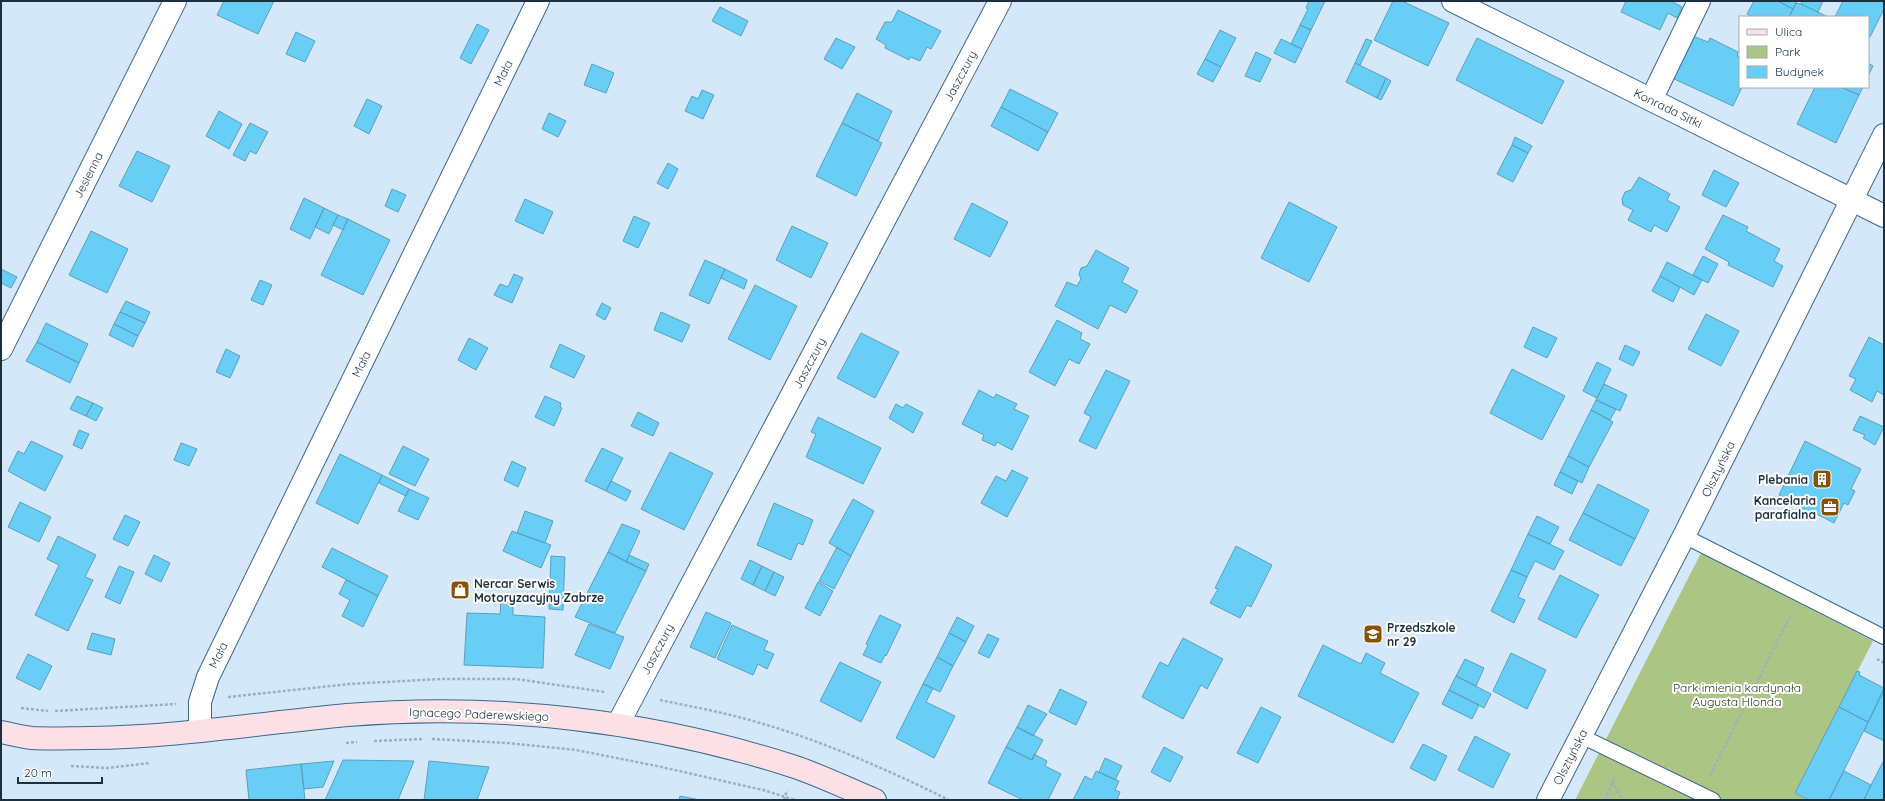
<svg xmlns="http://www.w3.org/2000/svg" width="1885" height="801" font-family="Quicksand,sans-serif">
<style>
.green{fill:#abc684}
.building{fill:#69cef6;stroke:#5a9fbc}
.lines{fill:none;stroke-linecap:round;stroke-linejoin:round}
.lane-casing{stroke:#3a6890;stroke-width:16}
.street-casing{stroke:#3a6890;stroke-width:24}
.secondary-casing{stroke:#3a6890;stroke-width:24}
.path{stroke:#9db0c2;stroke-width:2.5;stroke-dasharray:3 2;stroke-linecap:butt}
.lane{stroke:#fff;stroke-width:14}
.street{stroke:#fff;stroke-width:22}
.secondary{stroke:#fbe0e6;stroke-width:22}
.labels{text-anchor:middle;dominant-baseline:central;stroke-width:4;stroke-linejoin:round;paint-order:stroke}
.street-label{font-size:12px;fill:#1c2f40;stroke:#fff}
.poi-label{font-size:12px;font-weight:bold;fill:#1c2f40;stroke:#fff;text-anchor:end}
.park-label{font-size:12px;fill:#303f16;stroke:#fff}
</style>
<rect width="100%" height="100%" fill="#d4e8fa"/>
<!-- green -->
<path class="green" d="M1701,553L1873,641L1795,793L1807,800H1575Z"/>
<!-- building -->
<path class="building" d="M224,1H274L258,34L217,15Z
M1309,1H1325L1311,30L1300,25L1308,9L1306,8Z
M1393,1H1402L1449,23L1428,66L1374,40Z
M1626,1H1674L1673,2L1682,7L1677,18L1668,13L1660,30L1621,12Z
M1754,1H1778L1793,9L1789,17H1753L1747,14Z
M1778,1H1797L1793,9Z
M1802,1H1823L1818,12L1801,4Z
M1843,1H1884V9L1870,37L1868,36V17H1835Z
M1796,3L1801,4L1828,17H1789Z
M720,7L748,21L741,36L712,21Z
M898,10L941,31L931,49L927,47L920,61L910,57L909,60L885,48L886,45L876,39L885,22H892Z
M477,24L489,30L471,64L460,58Z
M1300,25L1311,30L1302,49L1291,44Z
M1220,30L1236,38L1221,67L1205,59Z
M296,32L315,41L305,62L286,54Z
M1693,36L1708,42L1710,38L1738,52L1737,56L1740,57V87H1742L1733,106L1672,78Z
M836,38L855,47L842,69L824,59Z
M1477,38L1564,81L1542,124L1456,80Z
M1281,39L1302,49L1295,63L1274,53Z
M1366,39L1372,41L1360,65L1355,63Z
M1256,52L1271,59L1260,82L1245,76Z
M1205,59L1221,67L1213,82L1197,74Z
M1355,63L1386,78L1377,98L1346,82Z
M1868,63L1873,66L1868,76Z
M592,64L614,73L606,93L584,85Z
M1386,78L1391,81L1381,100L1377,98Z
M1815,87H1841L1859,95L1836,143L1797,124Z
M1841,87H1863L1859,95Z
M1010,89L1058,113L1048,132L1001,107Z
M702,90L714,95L703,119L685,111L692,96L698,99Z
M857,93L892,111L878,141L842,123Z
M367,99L382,106L369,134L354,126Z
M1001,107L1048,132L1038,151L991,126Z
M219,111L242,124L229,149L206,136Z
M549,113L566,121L558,137L542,129Z
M250,123L268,132L256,154L250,151L245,161L233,155Z
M842,123L882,143L856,196L816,176Z
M1515,137L1532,146L1528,153L1512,145Z
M1512,145L1528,153L1513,182L1497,174Z
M137,151L170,166L152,202L119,186Z
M668,163L678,169L668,189L657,183Z
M1714,170L1739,183L1726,207L1702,195Z
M1639,177L1670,194L1667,200L1680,207L1667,232L1654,225L1651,232L1628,220L1633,210L1623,205L1622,199L1625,192L1631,190Z
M392,189L406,195L398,212L385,206Z
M304,198L324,208L310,239L290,229Z
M525,199L553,212L543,234L515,221Z
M1289,202L1337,227L1309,282L1261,258Z
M972,203L1008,222L990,257L954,239Z
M324,208L338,215L329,234L315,227Z
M338,215L348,219L343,230L333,225Z
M1723,215L1748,227L1746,231L1780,249L1774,261L1783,266L1773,287L1728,265L1729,262L1705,249Z
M634,216L650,223L638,248L623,241Z
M348,219L390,240L363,295L321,275Z
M792,226L828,243L811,278L776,260Z
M91,231L128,249L107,293L69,275Z
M1096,250L1129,268L1122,282L1138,291L1126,313L1110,305L1098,329L1055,306L1067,282L1077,286L1081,279L1079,274L1081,268L1087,266Z
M1703,256L1718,264L1708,283L1693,275Z
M705,260L725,269L709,304L689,295Z
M1667,262L1702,280L1694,295L1660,276Z
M1,269L17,277L11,288L1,283Z
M725,269L747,280L744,289L721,278Z
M514,274L523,278L512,303L494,295L500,284L508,287Z
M1660,276L1680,287L1673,302L1652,291Z
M260,280L272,285L263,305L251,300Z
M755,285L797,306L770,360L728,339Z
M126,301L150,312L145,323L120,312Z
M602,303L611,308L605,320L596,315Z
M120,312L145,323L138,336L114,324Z
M661,312L690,325L682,342L654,330Z
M1706,314L1739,331L1721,366L1688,349Z
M1057,320L1082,333L1080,339L1090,344L1079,364L1069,359L1055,386L1029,372Z
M46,323L88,344L79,363L37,342Z
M114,324L138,336L133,347L109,335Z
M1533,327L1557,338L1547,358L1524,347Z
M861,333L899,352L875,398L837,378Z
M1869,337L1884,345V395L1877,391L1872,402L1850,390L1856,379L1849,376Z
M469,338L488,348L476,370L458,360Z
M37,342L79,363L70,383L26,361Z
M560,344L585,356L574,378L550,367Z
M1625,345L1640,352L1633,366L1619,359Z
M226,349L240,356L230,378L216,372Z
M1597,362L1611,369L1597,398L1583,391Z
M1512,369L1565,396L1542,440L1490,413Z
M1106,370L1130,381L1096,449L1079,441L1091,417L1084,413Z
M1604,384L1627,395L1620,411L1596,400Z
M979,390L994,398L996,394L1017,404L1014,409L1029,416L1012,450L997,442L995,446L982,440L984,435L962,424Z
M77,396L93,403L86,416L70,409Z
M545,396L561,403L560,407L562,408L554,426L535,417Z
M1596,400L1616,409L1610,420L1591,410Z
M93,403L103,408L96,421L86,416Z
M896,404L903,408L906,404L923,413L913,433L889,418Z
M1591,410L1613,422L1589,467L1568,456Z
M638,412L659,423L653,436L631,426Z
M1860,416L1884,427L1875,445L1863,438L1865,435L1853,430Z
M818,417L881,448L863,484L806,457L816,434L811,432Z
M79,430L89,434L82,449L73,445Z
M31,441L63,456L45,491L8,471L18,451L24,454Z
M1805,441L1861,469L1851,489L1855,491L1848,505L1844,503L1834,523L1813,512L1808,517L1801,514L1802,507L1779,495Z
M181,443L197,449L189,466L174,460Z
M403,446L429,459L415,486L389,474Z
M602,448L623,458L606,491L585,481Z
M670,452L713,473L684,530L641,509Z
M340,454L382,475L358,524L316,503Z
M1568,456L1589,467L1582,483L1560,472Z
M512,461L526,468L518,487L504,480Z
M1012,470L1028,478L1007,517L981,503L996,476L1006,481Z
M1560,472L1578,481L1572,494L1554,485Z
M382,475L409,489L406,496L379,483Z
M611,481L631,491L626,501L606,491Z
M1598,484L1649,510L1635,539L1583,513Z
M409,489L429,498L418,520L398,511Z
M853,499L874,511L851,556L829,543Z
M20,502L51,517L39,542L8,527Z
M774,503L813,520L803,545L798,543L791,560L757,545Z
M525,511L553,521L545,543L517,533Z
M1583,513L1635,539L1621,566L1569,540Z
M125,515L140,522L128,546L113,539Z
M1537,516L1559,527L1550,544L1528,534Z
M622,524L640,531L626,562L608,552Z
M512,531L551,545L541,568L503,551Z
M1528,534L1564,551L1554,570L1535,561L1527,577L1511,570Z
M58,536L96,555L85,577L93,580L68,631L35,615L59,565L47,559Z
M1236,546L1272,565L1251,607L1247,605L1240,618L1210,603L1218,589L1215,588Z
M837,547L851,556L834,589L819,581Z
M332,548L388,576L378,596L322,567Z
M608,552L646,571L615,633L575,617Z
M154,555L170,563L161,582L145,574Z
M629,555L649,564L646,571L626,562Z
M551,556L565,557L563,610L549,609Z
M750,560L762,566L753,585L741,579Z
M119,566L134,572L120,604L105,597Z
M762,566L774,572L765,591L753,585Z
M1511,570L1527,577L1518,597L1525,600L1514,623L1491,611Z
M774,572L784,577L775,596L765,591Z
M1560,575L1599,595L1576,638L1538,619Z
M346,580L378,596L363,627L342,616L350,600L339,594Z
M818,582L833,591L820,616L805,608Z
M501,602L513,603V615L545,617L543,668L464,665L467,613L500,614Z
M706,612L731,623L715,658L690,647Z
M880,615L901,625L886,656L885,655L881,663L863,655L868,645L866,644Z
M957,617L974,626L966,642L949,633Z
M589,624L624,637L610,669L575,655Z
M732,625L768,641L764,650L774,654L767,669L758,664L753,675L717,659Z
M92,633L115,639L111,655L87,649Z
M949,633L966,642L953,666L937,657Z
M988,634L999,639L989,658L978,653Z
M1183,638L1223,659L1207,689L1201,685L1183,719L1142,697L1160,662L1168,666Z
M1323,645L1361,664L1366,653L1385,663L1380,673L1419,693L1393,743L1298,696Z
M1511,653L1546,670L1527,709L1493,691Z
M28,654L52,666L40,690L16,678Z
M937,657L953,666L940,692L923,684Z
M1465,659L1484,668L1476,686L1456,676Z
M840,662L881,682L861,722L820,701Z
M1857,671L1860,672L1859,675L1884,688L1868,722L1839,707Z
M1456,676L1491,694L1484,708L1449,690Z
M923,684L933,688L926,702L955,716L934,758L896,738Z
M1060,689L1087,702L1076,725L1049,712Z
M1449,690L1479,705L1472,719L1442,704Z
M1884,690V741L1864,731Z
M1028,705L1047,714L1033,736L1017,727Z
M1261,707L1281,717L1258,763L1237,753Z
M1839,707L1868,722L1829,800H1809L1795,793Z
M1017,727L1043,740L1032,760L1006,747Z
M1475,736L1510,754L1493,788L1458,770Z
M1423,744L1447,756L1435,781L1410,768Z
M1006,747L1032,760L1034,754L1047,761L1045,766L1061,774L1048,800H1023L988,783Z
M1164,747L1183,757L1170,782L1151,772Z
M1105,758L1122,766L1115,780L1099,772Z
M343,760L414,761L398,800H325Z
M1884,760V800H1864L1871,785Z
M334,761L323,787L304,789L301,764Z
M429,761L489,767L477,800H424Z
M301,764L305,800H249L246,770Z
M1096,771L1119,781L1115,790L1120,792L1117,800H1073L1085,776L1092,780Z
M1844,771L1871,785L1864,800H1829Z
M680,796L700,800H679Z"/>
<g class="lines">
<!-- lane casing -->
<g class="lane-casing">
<path id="lane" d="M1684,536L1884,637
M1581,736L1713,800"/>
</g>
<!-- street casing -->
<g class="street-casing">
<path id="street" d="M1453,1L1884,216
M1651,100L1699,1
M1,349L175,1
M618,724L1000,1
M200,731V702L208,677L538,1
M1548,800L1684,536L1884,135"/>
</g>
<!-- secondary casing -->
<g class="secondary-casing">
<path id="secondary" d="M1,732C11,734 22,737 32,738C51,739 70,738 90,738C176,737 261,723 347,715C497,703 649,720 792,766C820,775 848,789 875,800"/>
</g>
<!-- path -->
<path class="path" d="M1877,659L1884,663
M228,697L349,684L440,679H516L605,692
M660,700C688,706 717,711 746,719C816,738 884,768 949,800
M21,708L48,711
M55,711L176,704
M432,739L507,743L576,750L657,766L763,790L795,800
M374,741L423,739
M346,743L357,742
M71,766L107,768L150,763
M1710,775L1792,613
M1612,782L1623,800
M784,800L787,790
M1605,800L1615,776"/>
<!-- lane -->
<use href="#lane" class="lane"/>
<!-- street -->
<use href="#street" class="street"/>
<!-- secondary -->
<use href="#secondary" class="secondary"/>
</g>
<!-- icons -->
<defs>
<g id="building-square" transform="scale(1)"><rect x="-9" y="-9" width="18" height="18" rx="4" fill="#885200" stroke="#fff"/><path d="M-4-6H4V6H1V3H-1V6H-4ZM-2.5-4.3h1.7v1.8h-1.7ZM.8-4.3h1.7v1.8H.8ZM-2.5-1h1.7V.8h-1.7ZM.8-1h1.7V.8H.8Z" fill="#fff"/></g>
<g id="office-square" transform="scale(1)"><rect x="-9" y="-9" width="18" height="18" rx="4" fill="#885200" stroke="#fff"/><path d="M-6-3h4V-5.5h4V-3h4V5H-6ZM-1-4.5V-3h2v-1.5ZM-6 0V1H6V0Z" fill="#fff"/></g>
<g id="shop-square" transform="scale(1)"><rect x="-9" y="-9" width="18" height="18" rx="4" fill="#885200" stroke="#fff"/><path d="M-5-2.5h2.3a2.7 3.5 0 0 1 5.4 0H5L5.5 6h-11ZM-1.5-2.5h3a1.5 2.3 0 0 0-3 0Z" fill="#fff"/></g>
<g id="school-square" transform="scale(1)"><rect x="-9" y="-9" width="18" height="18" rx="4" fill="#885200" stroke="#fff"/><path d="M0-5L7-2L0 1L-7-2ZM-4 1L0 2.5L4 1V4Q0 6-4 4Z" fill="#fff"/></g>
</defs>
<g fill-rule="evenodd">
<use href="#building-square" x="1822" y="479"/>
<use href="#office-square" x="1830" y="507"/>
<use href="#shop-square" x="460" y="590"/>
<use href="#school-square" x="1373" y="634"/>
</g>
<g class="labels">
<!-- street labels -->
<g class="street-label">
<text transform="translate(503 73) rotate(-64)">Mała</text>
<text transform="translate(960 76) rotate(-62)">Jaszczury</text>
<text transform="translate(1668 108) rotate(26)">Konrada Sitki</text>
<text transform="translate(88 175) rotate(-63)">Jesienna</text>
<text transform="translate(809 363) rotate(-62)">Jaszczury</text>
<text transform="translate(361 364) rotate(-64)">Mała</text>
<text transform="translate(1718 469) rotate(-64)">Olsztyńska</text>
<text transform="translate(657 649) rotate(-62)">Jaszczury</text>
<text transform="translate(218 655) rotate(-64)">Mała</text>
<text transform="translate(479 714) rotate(2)">Ignacego Paderewskiego</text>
<text transform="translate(1570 757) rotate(-63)">Olsztyńska</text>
</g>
<!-- poi labels -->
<g class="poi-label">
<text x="1808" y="479">Plebania</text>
<text x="1816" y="500">Kancelaria<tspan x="1816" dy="14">parafialna</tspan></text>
<text x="474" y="583" text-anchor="start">Nercar Serwis<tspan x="474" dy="14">Motoryzacyjny Zabrze</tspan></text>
<text x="1387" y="627" text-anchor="start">Przedszkole<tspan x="1387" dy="14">nr 29</tspan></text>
</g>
<!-- park labels -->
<g class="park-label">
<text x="1737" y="687">Park imienia kardynała<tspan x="1737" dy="14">Augusta Hlonda</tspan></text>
</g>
</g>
<!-- border -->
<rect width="1885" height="801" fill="none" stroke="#1c2f40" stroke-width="4"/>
<!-- legend -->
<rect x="1739" y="16" width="130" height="72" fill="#ffffff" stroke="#a4acb3"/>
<rect x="1747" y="29" width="20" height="6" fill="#fbe0e6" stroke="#a4acb3"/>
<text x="1775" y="36" font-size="12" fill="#1c2f40">Ulica</text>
<rect x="1747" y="46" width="20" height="12" fill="#abc684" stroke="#a4acb3"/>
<text x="1775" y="56" font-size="12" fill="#1c2f40">Park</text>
<rect x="1747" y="66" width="20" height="12" fill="#69cef6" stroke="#a4acb3"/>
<text x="1775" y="76" font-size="12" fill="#1c2f40">Budynek</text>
<!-- scale -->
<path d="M18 777v6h84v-6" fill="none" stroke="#1c2f40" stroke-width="2"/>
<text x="24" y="777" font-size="12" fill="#1c2f40" stroke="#ffffff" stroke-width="3" paint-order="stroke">20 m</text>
</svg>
